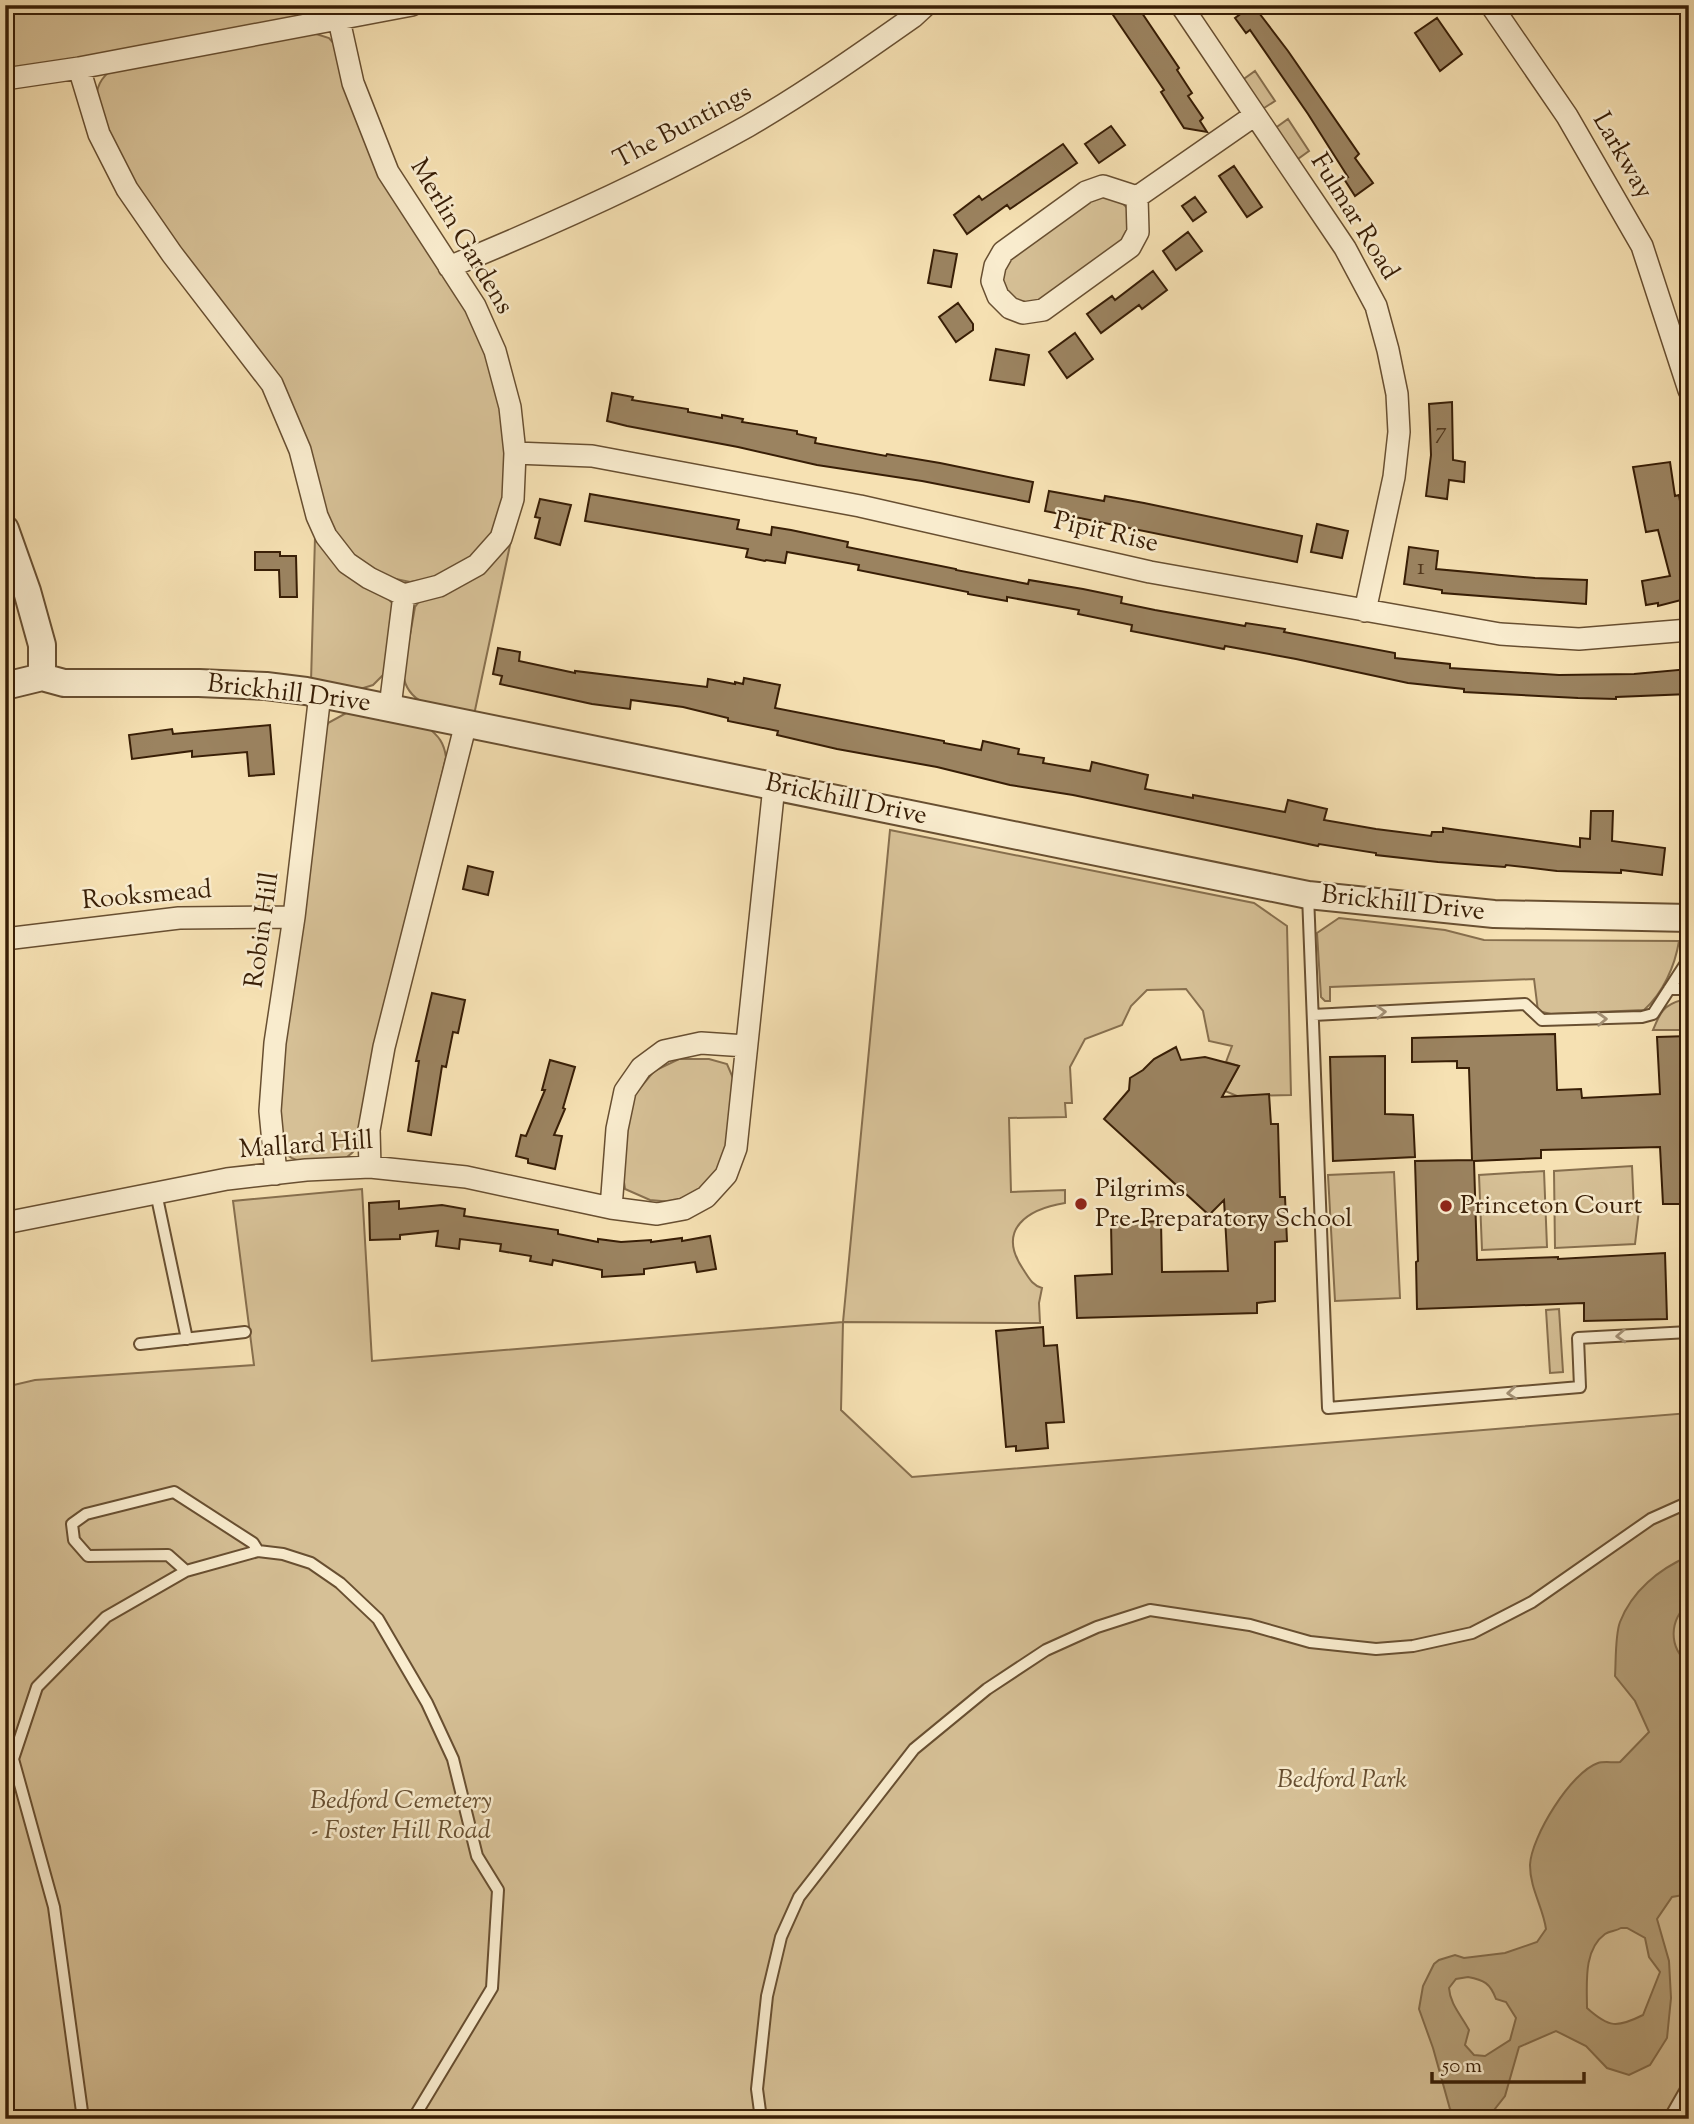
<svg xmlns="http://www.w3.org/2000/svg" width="1694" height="2124" font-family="'Sorts Mill Goudy',serif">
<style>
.green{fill:#d6c096;stroke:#876f4e;stroke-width:2}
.water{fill:#b59f78;stroke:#836b4a;stroke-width:2;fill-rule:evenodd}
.building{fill:#9b8360;stroke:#381e06;stroke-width:2}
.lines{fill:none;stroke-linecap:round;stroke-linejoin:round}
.service-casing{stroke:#684f31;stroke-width:14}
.minor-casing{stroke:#684f31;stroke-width:24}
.tertiary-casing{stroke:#684f31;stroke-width:30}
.service{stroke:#f9ecce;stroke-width:10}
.minor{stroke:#f9ecce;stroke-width:21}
.tertiary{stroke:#f9ecce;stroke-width:26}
.oneway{stroke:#a28f74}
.poi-dot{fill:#8f2418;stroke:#f9ecce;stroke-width:2.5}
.labels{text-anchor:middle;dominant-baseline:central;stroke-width:5;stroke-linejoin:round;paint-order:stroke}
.number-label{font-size:23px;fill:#51371c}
.street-label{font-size:26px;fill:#381e06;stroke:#f9ecce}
.poi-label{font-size:26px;fill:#381e06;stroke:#f9ecce;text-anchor:start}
.park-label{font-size:26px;font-style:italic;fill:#674f31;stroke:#f9ecce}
</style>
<rect width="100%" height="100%" fill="#f6e1b3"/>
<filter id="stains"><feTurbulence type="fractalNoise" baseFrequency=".00286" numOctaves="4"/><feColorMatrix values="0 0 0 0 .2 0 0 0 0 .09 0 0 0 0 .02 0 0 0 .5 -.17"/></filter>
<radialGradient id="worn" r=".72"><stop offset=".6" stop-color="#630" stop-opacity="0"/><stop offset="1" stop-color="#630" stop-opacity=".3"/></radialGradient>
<!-- green -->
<path class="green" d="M5,5H371L5,72Z
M313,33L329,38L336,46L469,315L484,351L498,396L505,450L506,496L497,527L466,564L438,577L410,582L382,576L362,565L332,534L312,466L137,191L96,104C96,87 100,78 114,68Z
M1255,71L1275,101L1261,110L1241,81Z
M1288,119L1309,151L1295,161L1274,129Z
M1102,197C1117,198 1125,202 1132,216L1124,243L1030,307L1002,294L1001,267L1008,257L1090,200Z
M513,531L474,715C445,709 408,709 403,674L415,607L421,599Z
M315,537L385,595L394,605L385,673L373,685L357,690L311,682Z
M348,712L427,727C439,736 444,743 446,757L380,1036L361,1140C358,1147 354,1152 347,1157C335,1164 293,1166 285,1152C278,1142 278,1110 276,1097L323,737L328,723Z
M890,830L1254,903L1287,926L1291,1095L1237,1096L1225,1091L1239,1066L1226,1062L1232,1046L1209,1041L1203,1011L1186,989L1147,990L1131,1006L1122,1025L1085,1039L1070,1067L1072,1103H1065L1066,1117L1009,1118L1011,1192L1065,1190V1203C1028,1209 996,1229 1023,1269C1029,1278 1032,1285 1042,1288L1039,1303L1040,1323L843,1322L841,1410L912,1477L1689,1413V2119H5V1387L35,1380L254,1365L233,1201L362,1189L372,1361L843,1322Z
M1339,918L1445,930L1484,940L1679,941C1675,966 1663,993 1644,1010L1551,1014L1538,1011L1534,979L1330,987V1001H1325L1321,997L1317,933Z
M1682,1000H1689V1030H1653C1660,1013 1663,1005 1682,1000Z
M679,1059H709L727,1064L736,1085L729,1154L718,1176L700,1191L672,1202L650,1200L625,1189L620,1155L631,1099L654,1071Z
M1632,1166L1634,1210H1639L1635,1244L1555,1248L1554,1171Z
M1544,1171L1547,1247L1482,1250L1479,1175Z
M1394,1172L1400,1298L1335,1301L1328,1175Z
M1559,1309L1563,1372L1550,1373L1546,1310Z"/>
<!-- water -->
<path class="water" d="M1689,1556V1603C1669,1620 1668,1647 1689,1664V1894L1672,1897L1657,1919L1669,1961L1671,1998L1667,2038L1650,2065L1629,2075L1607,2068L1586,2046L1556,2031L1519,2047L1505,2096L1487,2119H1465L1450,2109L1433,2048L1419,2009L1423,1986L1434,1964L1439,1960L1455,1955L1464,1958L1505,1953L1537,1942L1546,1929C1543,1907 1530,1889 1530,1865C1531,1837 1571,1772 1598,1763C1604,1761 1614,1763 1620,1762L1649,1732L1635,1701L1615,1676C1616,1662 1615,1635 1620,1622C1632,1591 1659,1569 1689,1556ZM1621,1928H1627L1645,1938L1649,1957L1660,1972L1643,2015C1617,2028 1609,2028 1587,2008C1587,1984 1583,1950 1605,1934C1609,1931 1616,1931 1621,1928ZM1468,1977C1484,1980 1490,1983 1496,1999L1506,2002L1516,2018L1510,2040L1485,2056L1474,2055L1465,2045L1469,2030C1461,2015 1450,2004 1449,1988L1456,1979Z"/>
<!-- building -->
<path class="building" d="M1120,5H1137L1142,13L1179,68L1177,70L1192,93L1188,96L1203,118L1200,121L1207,132L1184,128L1161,92L1164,90L1111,12Z
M1253,5L1288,51L1359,154L1355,158L1373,183L1355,196L1344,179L1348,177L1308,114L1250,30L1246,33L1235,18Z
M1437,18L1462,54L1440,71L1415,33Z
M1111,126L1125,145L1099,163L1085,144Z
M1063,144L1077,163L1010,209L1007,205L967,234L954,215L979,196L982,200Z
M1234,166L1262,207L1247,217L1219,176Z
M1195,197L1206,212L1193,221L1182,206Z
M1188,232L1202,251L1176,270L1163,251Z
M934,250L957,254L951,287L928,283Z
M1153,271L1167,290L1142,309L1139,305L1101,333L1087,314L1112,296L1115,300Z
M958,303L973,324V330L956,342L939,317Z
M1075,333L1093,359L1067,378L1049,352Z
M996,349L1029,355L1024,385L990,380Z
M612,393L633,397L632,400L688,409V412L722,418V415L743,419L742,422L797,431V434L816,438L815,443L886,456L887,454L940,463L1033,482L1029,502L922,481L817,465L738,447L627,426L607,421Z
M1452,402L1453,460L1465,462L1464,482L1449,480L1447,499L1426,496L1431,455L1429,404Z
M1670,462L1675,496L1679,495L1685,531L1689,530V598L1658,606V603L1646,605L1642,581L1670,576L1658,530L1646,532L1633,467Z
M1049,491L1104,501L1105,496L1144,503L1302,536L1297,562L1045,511Z
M590,494L739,520L737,529L771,535L772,527L791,530L848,542L847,547L956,569V570L1028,584L1029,580L1083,589L1122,597L1121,603L1155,610L1245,626L1246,623L1285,629L1284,632L1395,653V658L1450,664V668L1559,675L1634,674L1689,669V694L1616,697V699L1578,698L1464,692V689L1408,683L1296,659L1225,646L1224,649L1131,631L1132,625L1078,614L1079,610L1007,597V601L968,594V592L858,570L859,565L787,552L785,563L766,560L765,561L746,557L748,549L585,521Z
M540,499L571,505L560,545L535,538L540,518L535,517Z
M1317,524L1348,531L1342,558L1311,552Z
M1409,547L1438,551L1436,569L1535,578L1587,580L1586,604L1442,593V590L1404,584Z
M255,552H280V556H296L297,597H280L279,570H255Z
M498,648L520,652L519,661L575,673V671L707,687L708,679L735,684V682L743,684L744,678L780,685L775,708L944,741V743L981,750L983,741L1019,749L1018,754L1044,758L1043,763L1090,771L1092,762L1148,775L1145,789L1193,798V795L1285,812L1288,800L1327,809L1324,820L1376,829L1431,836L1432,832H1443V828L1580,847V838L1590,839L1591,811H1613L1612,841L1665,848L1662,875L1621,870V873L1557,871L1506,865L1505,867L1438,862L1376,855V853L1319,844L1318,846L1073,795L1010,785L937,767L837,749L777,735L778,731L728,721V718L683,707L631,700L630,709L592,704L500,684L502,676L493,674Z
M270,725L274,774L249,776L247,752L192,757V751L132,759L129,735L172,729L173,734Z
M468,866L493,872L488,895L463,889Z
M432,993L465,1000L458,1033L453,1032L446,1067L442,1066L431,1135L408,1131L419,1061H416Z
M1555,1034L1557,1090L1581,1089L1582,1098L1660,1094L1657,1037L1689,1036V1204H1663L1660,1147L1541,1150V1158L1474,1161L1477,1260L1558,1257V1259L1665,1253L1667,1319L1584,1321V1303L1417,1309L1416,1262L1418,1261L1415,1161L1472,1160L1469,1068H1457V1061L1412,1062V1038Z
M1176,1047L1181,1060L1205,1057L1239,1066L1222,1097L1269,1094L1271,1124H1278L1280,1197H1285L1287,1241L1275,1242V1301L1257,1303V1313L1077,1318L1075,1276L1112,1274L1111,1223L1161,1221L1162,1272L1228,1271L1224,1200L1209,1215L1104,1119L1129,1090L1130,1078L1143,1070L1154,1059Z
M1385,1056V1114L1413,1115L1415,1157L1333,1161L1330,1057Z
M550,1060L575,1067L563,1108L565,1109L554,1135L562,1136L555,1169L528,1163V1159L516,1156L521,1135L526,1136L545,1090H542Z
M399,1201V1209L442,1205L465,1209L464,1216L558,1230V1234L598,1242V1239L621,1242L651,1240V1242L682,1238V1241L710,1236L716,1269L697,1272L695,1262L644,1269V1274L602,1277V1270L553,1260L552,1265L530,1261L531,1256L500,1251L501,1244L460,1239L459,1249L436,1246L438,1231L400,1235V1239L370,1240L369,1203Z
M1043,1327L1044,1346L1057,1345L1064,1422L1046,1423L1048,1448L1016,1451V1446L1006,1447L996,1331Z"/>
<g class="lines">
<!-- service casing -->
<g class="service-casing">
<path id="service" d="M1308,895L1328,1408L1580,1387L1578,1338L1689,1332
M1669,989H1689
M1313,1015L1525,1004L1542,1020L1642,1017L1653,1014L1688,960V919
M156,1193L187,1339
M140,1344L245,1332
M258,1551L253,1543L174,1492L86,1514L72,1524L74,1540L88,1556L168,1555L186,1571L258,1551L283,1554L311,1563L340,1583L378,1619L427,1703L453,1759L477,1856L498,1890L492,1988L413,2119
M83,2119L54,1907L13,1759L37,1687L106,1617L186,1571
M761,2119L757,2089L767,1996L781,1937L799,1897L914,1749L987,1689L1046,1650L1097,1627L1150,1610L1250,1625L1310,1642L1376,1649L1413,1646L1472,1633L1532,1602L1651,1519L1689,1502
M1669,2119L1689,2084"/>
</g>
<!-- minor casing -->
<g class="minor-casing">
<path id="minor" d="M1181,5L1345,248L1376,306L1388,350L1397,394L1399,432L1394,477L1365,611
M1491,5L1567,116L1642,246L1689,390
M339,20L353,83L388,172L475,306L495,351L510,407L515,453L513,499L501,538L477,565L439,586L404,595
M79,68L99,134L127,189L172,254L272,384L300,450L317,516L326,536L347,563L369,578L404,595L390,707
M5,79L79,68L412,5
M1137,197L1103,186L1086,192L1003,252L995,266L992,281L998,296L1010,308L1023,313L1043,310L1130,247L1138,232L1137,197L1255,115
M449,267C551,225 652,180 748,126C805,93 859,55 913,17L926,5
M515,453L592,456L860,506L1150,572L1500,634L1579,639L1689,630
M5,939L179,918L294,917
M370,1167L369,1130L384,1047L466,723
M276,1174L270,1111L275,1043L294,917L320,694
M611,1208L617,1129L625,1091L641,1068L664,1051L701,1043L746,1046
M5,1223L227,1179L306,1170L370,1167L466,1177L611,1208L657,1214L684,1209L706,1197L726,1175L736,1148L774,786"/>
</g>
<!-- tertiary casing -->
<g class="tertiary-casing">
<path id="tertiary" d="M5,529L27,591L42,645V677
M5,686L42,677L64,683H199L266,686L306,691L1308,895L1494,914L1689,918"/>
</g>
<!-- service -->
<use href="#service" class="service"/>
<!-- minor -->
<use href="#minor" class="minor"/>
<!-- tertiary -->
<use href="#tertiary" class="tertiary"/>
</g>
<!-- one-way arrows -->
<defs><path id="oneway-chevron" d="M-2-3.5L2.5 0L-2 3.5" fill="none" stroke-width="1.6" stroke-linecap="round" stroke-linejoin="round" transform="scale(1.75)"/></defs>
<g class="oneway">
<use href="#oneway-chevron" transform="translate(1381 1012) rotate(-3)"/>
<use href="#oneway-chevron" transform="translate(1602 1019) rotate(-2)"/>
<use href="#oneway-chevron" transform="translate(1621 1336) rotate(177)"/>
<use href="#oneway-chevron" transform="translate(1512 1393) rotate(175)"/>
</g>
<!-- markers -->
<g class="poi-dot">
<circle cx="1081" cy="1204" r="7"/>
<circle cx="1446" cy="1206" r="7"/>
</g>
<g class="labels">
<!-- number labels -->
<g class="number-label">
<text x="1441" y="432">7</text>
<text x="1421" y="568">1</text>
</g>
<!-- street labels -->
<g class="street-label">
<text transform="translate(683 127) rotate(-28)">The Buntings</text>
<text transform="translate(1622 156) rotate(60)">Larkway</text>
<text transform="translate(1354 217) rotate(58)">Fulmar Road</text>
<text transform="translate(461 237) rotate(59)">Merlin Gardens</text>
<text transform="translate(1106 533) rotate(13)">Pipit Rise</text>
<text transform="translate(289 694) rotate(7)">Brickhill Drive</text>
<text transform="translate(846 800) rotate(12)">Brickhill Drive</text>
<text transform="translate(147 896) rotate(-5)">Rooksmead</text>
<text transform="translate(1403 904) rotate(6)">Brickhill Drive</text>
<text transform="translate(263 930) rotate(-82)">Robin Hill</text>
<text transform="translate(306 1146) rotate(-4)">Mallard Hill</text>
</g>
<!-- poi labels -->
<g class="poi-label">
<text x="1095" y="1189">Pilgrims<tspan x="1095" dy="30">Pre-Preparatory School</tspan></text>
<text x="1460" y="1206">Princeton Court</text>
</g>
<!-- park labels -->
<g class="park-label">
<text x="1342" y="1780">Bedford Park</text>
<text x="401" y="1801">Bedford Cemetery<tspan x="401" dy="30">- Foster Hill Road</tspan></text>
</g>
</g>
<!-- margin -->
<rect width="1694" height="2124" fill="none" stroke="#f6e1b3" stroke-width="28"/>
<rect x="7" y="7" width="1680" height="2110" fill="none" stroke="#381e06" stroke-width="3.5"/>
<rect x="14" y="14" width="1666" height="2096" fill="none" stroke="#381e06" stroke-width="2"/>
<!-- scale -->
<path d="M1432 2072v10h152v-10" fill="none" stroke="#381e06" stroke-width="3.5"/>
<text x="1442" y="2072" font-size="21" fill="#381e06" stroke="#f9ecce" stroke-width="5" paint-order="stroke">50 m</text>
<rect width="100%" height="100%" filter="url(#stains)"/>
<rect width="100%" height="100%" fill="url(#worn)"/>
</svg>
